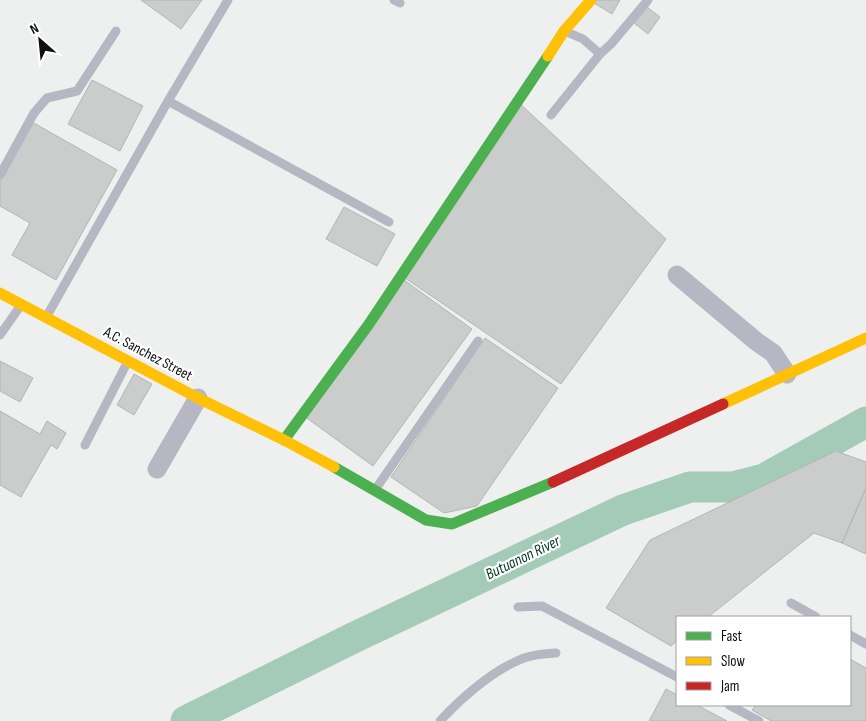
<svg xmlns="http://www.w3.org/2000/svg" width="866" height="721" font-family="'Sofia Sans Condensed',sans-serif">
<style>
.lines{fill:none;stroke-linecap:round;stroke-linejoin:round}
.river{stroke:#a4cbb8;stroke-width:31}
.building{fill:#cbcdcc;stroke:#b4b6b5}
.lane{stroke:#b7b7c3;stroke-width:9}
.street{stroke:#b7b7c3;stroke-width:19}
.fast{stroke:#4caf50;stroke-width:11}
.slow{stroke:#ffc107;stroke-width:11}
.jam{stroke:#c62828;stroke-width:11}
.labels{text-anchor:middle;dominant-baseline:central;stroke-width:4.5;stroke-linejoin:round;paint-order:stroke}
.street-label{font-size:15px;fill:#0e0f0f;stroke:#fff}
.water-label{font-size:16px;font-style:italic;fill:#043524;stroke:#fff}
</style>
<rect width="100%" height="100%" fill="#eef0ef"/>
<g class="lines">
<!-- river -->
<path class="river" d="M186,721L353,638L623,510L690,487H733L764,479L866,422"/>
</g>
<!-- building -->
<path class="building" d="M141,0H202L181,29Z
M596,0H620L612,14L594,3Z
M647,7L660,17L648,34L634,23Z
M92,80L143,106L120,151L68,124Z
M518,102L666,239L561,384L402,276Z
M32,122L117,170L56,280L12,255L30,223L0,206V179Z
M344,207L395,234L377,266L326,239Z
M404,280L472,329L373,466L304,416Z
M485,338L558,388L477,506L444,513L391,477Z
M0,361L33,378L20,402L0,391Z
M134,374L152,384L134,415L117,405Z
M0,411L40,434L47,421L66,433L57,449L51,445L21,497L0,485Z
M836,451L866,462V488L842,543L814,533L708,617H677V641L671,646L606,608L650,540Z
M866,488V554L842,543Z
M850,659L866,668V721H771L752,710L756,705H850Z
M666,689L677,695V705H697L727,721H649Z"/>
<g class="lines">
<!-- lane -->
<path class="lane" d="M394,0L400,3
M567,32L583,39L600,54L611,44L648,0
M168,101L389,222
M551,115L600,54
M0,175L34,113L47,98L77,91L116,31
M48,314L168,101L228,0
M0,335L21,305
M85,445L127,363
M377,487L478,341
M791,603L816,617
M518,607L542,606L677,677
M850,635L866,644
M729,705L759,721
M440,721C460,699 490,673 517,661C529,655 543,654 556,653"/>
<!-- street -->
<path class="street" d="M677,275L757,342L773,353L787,374
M157,469L198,398"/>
<!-- fast -->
<path class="fast" d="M284,440L369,324L548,56
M334,467L426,520L452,524L553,482"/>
<!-- slow -->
<path class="slow" d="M548,56L564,31L591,0
M0,293L198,398L284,440L334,467
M723,404L866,338"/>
<!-- jam -->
<path class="jam" d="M553,482L723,404"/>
</g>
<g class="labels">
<!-- street labels -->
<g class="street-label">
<text transform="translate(148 354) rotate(28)">A.C. Sanchez Street</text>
</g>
<!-- water labels -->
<g class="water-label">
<text transform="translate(523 558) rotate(-26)">Butuanon River</text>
</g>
</g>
<!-- legend -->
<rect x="676" y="616" width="175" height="90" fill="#ffffff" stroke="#9f9f9f"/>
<rect x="686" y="632" width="25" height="8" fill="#4caf50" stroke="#9f9f9f"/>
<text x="721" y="641" font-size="15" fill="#0e0f0f">Fast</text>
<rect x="686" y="657" width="25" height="8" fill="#ffc107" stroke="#9f9f9f"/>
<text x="721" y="666" font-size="15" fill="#0e0f0f">Slow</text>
<rect x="686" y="682" width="25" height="8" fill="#c62828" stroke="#9f9f9f"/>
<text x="721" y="691" font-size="15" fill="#0e0f0f">Jam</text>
<!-- north arrow -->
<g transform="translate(40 40) rotate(333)" stroke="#ffffff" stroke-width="4" paint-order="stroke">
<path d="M0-4L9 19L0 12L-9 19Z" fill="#0e0f0f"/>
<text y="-8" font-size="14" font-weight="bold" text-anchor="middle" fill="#0e0f0f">N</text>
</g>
</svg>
